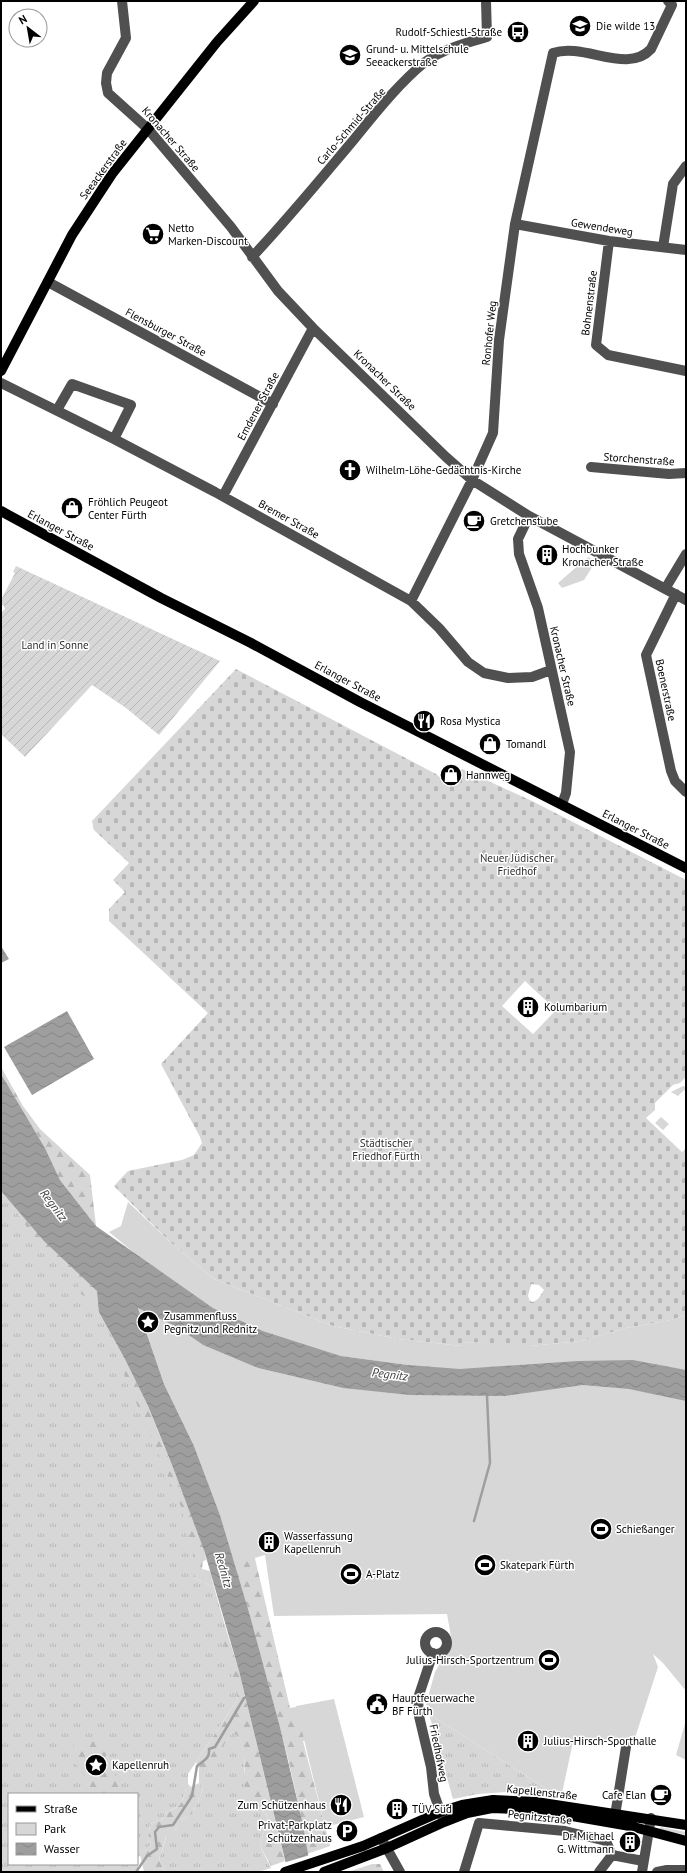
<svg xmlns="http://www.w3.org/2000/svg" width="687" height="1873" font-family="'PT Sans',sans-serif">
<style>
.grass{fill:url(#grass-tufts)}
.forest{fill:url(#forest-firs)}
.cemetery{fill:url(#cemetery-stones);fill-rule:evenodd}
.park{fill:#d7d7d7}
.garden{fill:url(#garden-furrows)}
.water{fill:url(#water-waves)}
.pier{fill:#fff}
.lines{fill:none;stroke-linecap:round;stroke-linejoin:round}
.stream{stroke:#9e9e9e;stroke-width:2.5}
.minor{stroke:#505050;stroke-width:10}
.major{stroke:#000;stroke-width:10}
.labels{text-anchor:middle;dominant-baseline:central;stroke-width:3;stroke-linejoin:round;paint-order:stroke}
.poi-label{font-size:11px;fill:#000;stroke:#fff;text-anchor:start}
.street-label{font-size:11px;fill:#000;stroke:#fff}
.park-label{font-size:11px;fill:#2e2e2e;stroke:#fff}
.water-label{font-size:12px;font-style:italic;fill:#3f3f3f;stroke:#fff}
</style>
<defs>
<pattern id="grass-tufts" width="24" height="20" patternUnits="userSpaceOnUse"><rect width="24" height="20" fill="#d7d7d7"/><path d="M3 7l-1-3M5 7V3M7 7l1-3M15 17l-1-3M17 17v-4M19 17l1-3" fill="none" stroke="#b7b7b7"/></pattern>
<pattern id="forest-firs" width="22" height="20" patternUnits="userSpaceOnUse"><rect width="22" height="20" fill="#d7d7d7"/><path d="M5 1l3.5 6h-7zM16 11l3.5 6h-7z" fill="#b7b7b7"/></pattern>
<pattern id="cemetery-stones" width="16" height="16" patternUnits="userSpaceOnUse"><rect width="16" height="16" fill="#d7d7d7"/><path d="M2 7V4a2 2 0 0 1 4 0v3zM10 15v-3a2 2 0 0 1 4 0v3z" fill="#b7b7b7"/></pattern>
<pattern id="garden-furrows" width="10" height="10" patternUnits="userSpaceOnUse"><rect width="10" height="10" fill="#d7d7d7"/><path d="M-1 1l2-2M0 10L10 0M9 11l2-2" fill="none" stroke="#b7b7b7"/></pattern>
<pattern id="water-waves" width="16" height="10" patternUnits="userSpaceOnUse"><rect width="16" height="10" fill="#9e9e9e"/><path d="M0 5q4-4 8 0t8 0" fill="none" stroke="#868686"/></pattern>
</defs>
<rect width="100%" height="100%" fill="#fff"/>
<!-- grass -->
<path class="grass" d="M683,1086L686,1087V1092L684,1090L678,1096L671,1092Z
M661,1117L669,1124L663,1130L655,1123Z
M1,1190L97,1291L172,1465L204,1549L206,1560L194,1565V1578L214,1587L225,1626L238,1699L188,1774V1784L191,1787L186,1789C183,1802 179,1808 166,1812L163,1819L150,1824L148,1839L151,1845L137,1858V1794H9V1864H137V1862L139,1871L1,1872Z
M429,1714L561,1798L506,1792L478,1794L453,1799Z
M232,1732L239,1737L244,1751V1771L258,1808L268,1816L260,1846L271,1868L258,1872H165L159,1859L166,1838L163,1830H175L183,1819L192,1814L203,1790L199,1783V1768L201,1772L223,1746Z
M661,1827L686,1832V1835L661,1830L659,1829Z"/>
<!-- forest -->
<path class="forest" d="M1,1067L23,1106L40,1129L90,1175L96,1226L60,1180L45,1148L1,1074Z
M19,1209L97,1291L98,1305L81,1294L76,1276L63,1262L44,1250L19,1216Z
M119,1347L148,1406L204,1549L202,1569L210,1571L214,1587L194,1578L193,1551L185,1529L182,1509L123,1372L115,1349Z
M253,1550L290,1708L334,1700L318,1737L303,1741L330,1846L307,1854C292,1754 260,1658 233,1561Z
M225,1626L239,1671L285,1861L271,1866L260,1846L268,1816L258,1808L245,1793L244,1752L239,1737L232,1732L213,1762L201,1773L196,1762L238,1699L225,1652L223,1627Z
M91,1737L107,1741L108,1752L103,1761L104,1768L113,1773L121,1781L117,1794H94L83,1773L71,1757L74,1744L80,1739Z
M199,1783L203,1790L192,1814L183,1819L175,1830H164L166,1837L159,1859L165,1872H144L140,1855L151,1845L148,1839L150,1824L163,1819L166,1812C180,1808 183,1802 186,1789Z
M372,1864H380L384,1872H348Z"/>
<!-- cemetery -->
<path class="cemetery" d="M236,669L436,774L442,779L455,766L459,771L462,769L532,801L686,880V1077L680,1083L673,1085L655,1103V1110L646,1118L682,1152L686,1149V1315L671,1320L626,1328L581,1341L530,1346H483V1343L462,1342V1346L398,1339L333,1326L214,1279L170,1242L114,1186L128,1171L182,1160L194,1155L202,1143L200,1137L161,1064L208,1013L109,921V909L125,892L113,880L129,863L94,830L92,821ZM525,981L556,1010L533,1034L502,1006ZM531,1284L539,1285L544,1290L538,1299L533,1302L530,1301L528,1296Z"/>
<!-- park -->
<path class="park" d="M588,557L596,561L584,580L562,588L558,583Z
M128,1202L170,1242L214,1279L333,1326L398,1339L462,1346V1342L483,1343V1346H530L581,1341L626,1328L671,1320L686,1315V1691L663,1663L653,1654L658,1667L633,1744L574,1737L561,1798L429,1714L426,1704L435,1672L452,1642L447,1614L274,1616L265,1555L234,1564L220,1515L194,1446L164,1384L138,1307L177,1327L203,1345L258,1368L343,1388L408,1365L341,1356L263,1331L213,1308L138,1256L109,1232L121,1226Z
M334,1699L364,1817L325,1827L296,1706Z
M686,1720V1760L676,1755Z"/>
<!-- garden -->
<path class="garden" d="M16,566L220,661L159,735L126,708L92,685L25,757L1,734V613L5,609L4,606L1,604V600L15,573L13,572Z"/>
<!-- water -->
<path class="water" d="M1,946L9,959L1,963Z
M67,1011L94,1059L32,1095L4,1047Z
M1,1074L45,1148L60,1180L96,1226L213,1308L263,1331L341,1356L408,1365L460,1369L578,1361L633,1360L686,1370V1401L629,1389L583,1385L505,1396L410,1395L343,1388L258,1368L203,1345L177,1327L138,1308L164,1384L194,1446L220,1515L250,1616L280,1727L303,1825L308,1854L313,1872H288L239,1671L204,1550L172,1465L148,1406L125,1359L99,1312L97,1291L44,1241L1,1191Z"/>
<!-- pier -->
<path class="pier" d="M310,1855L315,1872H286L283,1863Z"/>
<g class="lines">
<!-- stream -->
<path class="stream" d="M474,1521L490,1463L487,1396
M136,1872L147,1856L157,1849L155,1832L159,1827L173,1825L192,1796L197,1766C204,1760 210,1759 209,1749L215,1747L244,1698L248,1696"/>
<!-- minor -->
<path class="minor" d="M122,1L126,38L107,73L106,83L108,93L148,129L231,227L278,291L313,328L446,457L472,480L529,516L686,600
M515,224L609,241L686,250
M609,241L596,345L608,355L686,371
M663,247L673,184L686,166
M252,257C287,220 319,181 351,143C374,115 397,85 425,62C443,49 466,43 487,37L486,1
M48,282L273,404
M1,383L114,439L215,492L411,601L439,628L468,662L484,673L508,678L532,677L551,670
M57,410L72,384L131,405L114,439
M591,467L669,474L686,473
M223,496L313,328
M529,516L518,539L519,554L538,608L570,752L566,793L562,804
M665,589L686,554
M676,594L646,655L671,771L675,781L686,792
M411,601L472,480L493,433L499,340L515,224L553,53C584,42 627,75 651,49L672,5L668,1
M425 1643a11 11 0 1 1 22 0a11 11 0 1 1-22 0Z
M433,1653L418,1698L419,1716L431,1767L434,1794L443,1819
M614,1822L626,1747
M381,1838L400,1872
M464,1872L479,1823L565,1831L606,1841L612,1855L643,1861
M599,1872L612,1855
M642,1872L651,1818
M657,1872L667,1870H686"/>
<!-- major -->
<path class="major" d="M1,371L72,235L112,174L217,42L254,1
M1,511L161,598L251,643L360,702L686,868
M285,1872L363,1846L440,1812L462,1805L493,1800L536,1802L686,1825
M324,1872L387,1848L444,1822L467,1813L492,1808L534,1810L555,1813L630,1826L686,1841"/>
</g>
<!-- icons -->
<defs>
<g id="school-disc" transform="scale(1.15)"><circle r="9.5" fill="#000" stroke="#fff"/><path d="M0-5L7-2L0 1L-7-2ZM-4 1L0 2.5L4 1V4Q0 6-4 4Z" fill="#fff"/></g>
<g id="bus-disc" transform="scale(1.15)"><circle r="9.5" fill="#000" stroke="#fff"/><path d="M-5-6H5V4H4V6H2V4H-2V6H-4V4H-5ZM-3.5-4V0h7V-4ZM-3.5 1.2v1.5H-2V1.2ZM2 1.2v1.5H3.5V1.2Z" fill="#fff"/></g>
<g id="supermarket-disc" transform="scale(1.15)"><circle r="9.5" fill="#000" stroke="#fff"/><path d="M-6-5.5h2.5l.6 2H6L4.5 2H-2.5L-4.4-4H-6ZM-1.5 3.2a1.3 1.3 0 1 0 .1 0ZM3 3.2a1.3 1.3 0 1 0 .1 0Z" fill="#fff"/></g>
<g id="church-disc" transform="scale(1.15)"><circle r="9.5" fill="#000" stroke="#fff"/><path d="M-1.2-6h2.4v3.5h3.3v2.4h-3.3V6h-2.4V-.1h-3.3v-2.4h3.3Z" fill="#fff"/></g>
<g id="shop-disc" transform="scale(1.15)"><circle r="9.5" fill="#000" stroke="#fff"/><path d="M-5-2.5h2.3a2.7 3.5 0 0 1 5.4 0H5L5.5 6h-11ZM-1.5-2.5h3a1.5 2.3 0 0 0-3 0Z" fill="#fff"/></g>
<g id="cafe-disc" transform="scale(1.15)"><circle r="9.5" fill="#000" stroke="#fff"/><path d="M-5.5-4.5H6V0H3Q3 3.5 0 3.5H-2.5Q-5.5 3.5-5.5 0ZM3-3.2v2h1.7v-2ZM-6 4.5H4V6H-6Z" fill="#fff"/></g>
<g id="building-disc" transform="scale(1.15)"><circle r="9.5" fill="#000" stroke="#fff"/><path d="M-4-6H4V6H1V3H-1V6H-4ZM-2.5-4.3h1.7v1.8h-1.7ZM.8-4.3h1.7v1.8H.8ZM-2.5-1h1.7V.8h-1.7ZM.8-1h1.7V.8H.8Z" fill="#fff"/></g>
<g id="restaurant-disc" transform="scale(1.15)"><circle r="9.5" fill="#000" stroke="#fff"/><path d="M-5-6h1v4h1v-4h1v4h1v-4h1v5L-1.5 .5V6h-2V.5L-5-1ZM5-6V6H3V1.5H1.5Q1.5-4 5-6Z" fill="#fff"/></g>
<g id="sight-disc" transform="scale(1.15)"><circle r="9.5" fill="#000" stroke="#fff"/><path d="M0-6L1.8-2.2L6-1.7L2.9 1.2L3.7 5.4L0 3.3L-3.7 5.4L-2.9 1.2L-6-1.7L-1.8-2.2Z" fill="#fff"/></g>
<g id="stadium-disc" transform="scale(1.15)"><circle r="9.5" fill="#000" stroke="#fff"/><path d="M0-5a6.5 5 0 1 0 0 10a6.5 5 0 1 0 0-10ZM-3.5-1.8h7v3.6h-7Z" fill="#fff"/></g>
<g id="civic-disc" transform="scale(1.15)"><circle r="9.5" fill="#000" stroke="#fff"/><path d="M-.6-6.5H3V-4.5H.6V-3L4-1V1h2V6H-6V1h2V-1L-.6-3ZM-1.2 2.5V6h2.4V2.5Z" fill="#fff"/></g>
<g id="parking-disc" transform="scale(1.15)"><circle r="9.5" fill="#000" stroke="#fff"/><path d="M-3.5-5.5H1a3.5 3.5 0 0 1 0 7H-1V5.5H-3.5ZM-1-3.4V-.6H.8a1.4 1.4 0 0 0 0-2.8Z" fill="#fff"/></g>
</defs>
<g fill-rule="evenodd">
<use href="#school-disc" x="580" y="26"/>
<use href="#bus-disc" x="518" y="32"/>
<use href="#school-disc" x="350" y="55"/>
<use href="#supermarket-disc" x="153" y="234"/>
<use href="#church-disc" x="350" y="470"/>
<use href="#shop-disc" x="72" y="508"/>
<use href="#cafe-disc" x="474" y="521"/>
<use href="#building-disc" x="547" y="555"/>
<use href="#restaurant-disc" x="424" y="721"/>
<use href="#shop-disc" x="490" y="744"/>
<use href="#shop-disc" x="451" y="775"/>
<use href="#building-disc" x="528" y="1007"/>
<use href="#sight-disc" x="148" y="1322"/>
<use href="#stadium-disc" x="601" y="1529"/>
<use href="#building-disc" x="269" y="1542"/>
<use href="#stadium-disc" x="485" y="1565"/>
<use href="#stadium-disc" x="351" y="1574"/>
<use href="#stadium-disc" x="549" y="1660"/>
<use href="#civic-disc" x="377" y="1704"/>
<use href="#building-disc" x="528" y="1741"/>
<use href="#sight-disc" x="96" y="1765"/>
<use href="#cafe-disc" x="661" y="1795"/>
<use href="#restaurant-disc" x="341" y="1805"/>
<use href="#building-disc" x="397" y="1809"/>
<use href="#parking-disc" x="347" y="1831"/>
<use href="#building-disc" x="630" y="1842"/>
</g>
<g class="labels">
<!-- poi labels -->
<g class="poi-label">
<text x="596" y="26">Die wilde 13</text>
<text x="502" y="32" text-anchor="end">Rudolf-Schiestl-Straße</text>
<text x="366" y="49">Grund- u. Mittelschule<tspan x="366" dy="13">Seeackerstraße</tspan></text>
<text x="168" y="228">Netto<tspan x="168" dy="13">Marken-Discount</tspan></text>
<text x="366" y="470">Wilhelm-Löhe-Gedächtnis-Kirche</text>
<text x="88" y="502">Fröhlich Peugeot<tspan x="88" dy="13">Center Fürth</tspan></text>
<text x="490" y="521">Gretchenstube</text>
<text x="562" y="549">Hochbunker<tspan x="562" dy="13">Kronacher Straße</tspan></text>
<text x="440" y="721">Rosa Mystica</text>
<text x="506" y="744">Tomandl</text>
<text x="466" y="775">Hannweg</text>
<text x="544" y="1007">Kolumbarium</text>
<text x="164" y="1316">Zusammenfluss<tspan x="164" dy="13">Pegnitz und Rednitz</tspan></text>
<text x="616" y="1529">Schießanger</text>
<text x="284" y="1536">Wasserfassung<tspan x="284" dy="13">Kapellenruh</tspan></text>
<text x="500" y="1565">Skatepark Fürth</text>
<text x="366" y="1574">A-Platz</text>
<text x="534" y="1660" text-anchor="end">Julius-Hirsch-Sportzentrum</text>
<text x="392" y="1698">Hauptfeuerwache<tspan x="392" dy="13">BF Fürth</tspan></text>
<text x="544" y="1741">Julius-Hirsch-Sporthalle</text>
<text x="112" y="1765">Kapellenruh</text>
<text x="646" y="1795" text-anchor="end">Cafe Elan</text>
<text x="326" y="1805" text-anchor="end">Zum Schützenhaus</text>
<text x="412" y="1809">TÜV Süd</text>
<text x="332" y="1825" text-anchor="end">Privat-Parkplatz<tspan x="332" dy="13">Schützenhaus</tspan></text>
<text x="614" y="1836" text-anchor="end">Dr. Michael<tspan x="614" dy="13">G. Wittmann</tspan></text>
</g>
<!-- street labels -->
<g class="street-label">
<text transform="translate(351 126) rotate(-49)">Carlo-Schmid-Straße</text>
<text transform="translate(171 139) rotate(49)">Kronacher Straße</text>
<text transform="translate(103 169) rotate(-54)">Seeackerstraße</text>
<text transform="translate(602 227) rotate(9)">Gewendeweg</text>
<text transform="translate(589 303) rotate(-83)">Bohnenstraße</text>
<text transform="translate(166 332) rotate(28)">Flensburger Straße</text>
<text transform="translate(489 333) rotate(-84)">Ronhofer Weg</text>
<text transform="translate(385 380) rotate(44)">Kronacher Straße</text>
<text transform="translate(258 406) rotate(-62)">Emdener Straße</text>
<text transform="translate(639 459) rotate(4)">Storchenstraße</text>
<text transform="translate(289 519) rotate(29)">Bremer Straße</text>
<text transform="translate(61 530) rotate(28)">Erlanger Straße</text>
<text transform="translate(563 666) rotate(77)">Kronacher Straße</text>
<text transform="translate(348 681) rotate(28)">Erlanger Straße</text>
<text transform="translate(666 690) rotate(78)">Boenerstraße</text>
<text transform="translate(636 829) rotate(27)">Erlanger Straße</text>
<text transform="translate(439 1753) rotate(79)">Friedhofweg</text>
<text transform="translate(542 1792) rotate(6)">Kapellenstraße</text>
<text transform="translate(540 1817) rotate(6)">Pegnitzstraße</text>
</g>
<!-- park labels -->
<g class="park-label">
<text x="55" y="645">Land in Sonne</text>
<text x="517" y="858">Neuer Jüdischer<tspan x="517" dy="13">Friedhof</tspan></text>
<text x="386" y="1143">Städtischer<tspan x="386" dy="13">Friedhof Fürth</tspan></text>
</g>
<!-- water labels -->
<g class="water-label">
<text transform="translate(54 1205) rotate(53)">Regnitz</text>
<text transform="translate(390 1374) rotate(7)">Pegnitz</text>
<text transform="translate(224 1570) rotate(74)">Rednitz</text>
</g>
</g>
<!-- border -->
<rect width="687" height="1873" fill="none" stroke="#000000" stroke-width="4"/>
<!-- legend -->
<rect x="8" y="1793" width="130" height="72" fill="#ffffff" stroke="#999999"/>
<rect x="16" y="1806" width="20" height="6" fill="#000000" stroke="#999999"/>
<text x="44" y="1813" font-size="12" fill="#000000">Straße</text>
<rect x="16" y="1823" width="20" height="12" fill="#d7d7d7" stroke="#999999"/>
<text x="44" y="1833" font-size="12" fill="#000000">Park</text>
<rect x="16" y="1843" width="20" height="12" fill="url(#water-waves)" stroke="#999999"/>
<text x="44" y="1853" font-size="12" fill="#000000">Wasser</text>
<!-- north arrow -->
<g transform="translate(28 28) rotate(329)"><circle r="19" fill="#ffffff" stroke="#999999"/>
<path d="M0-3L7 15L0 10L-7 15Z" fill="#000000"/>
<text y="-6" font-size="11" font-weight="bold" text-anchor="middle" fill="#000000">N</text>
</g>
</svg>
